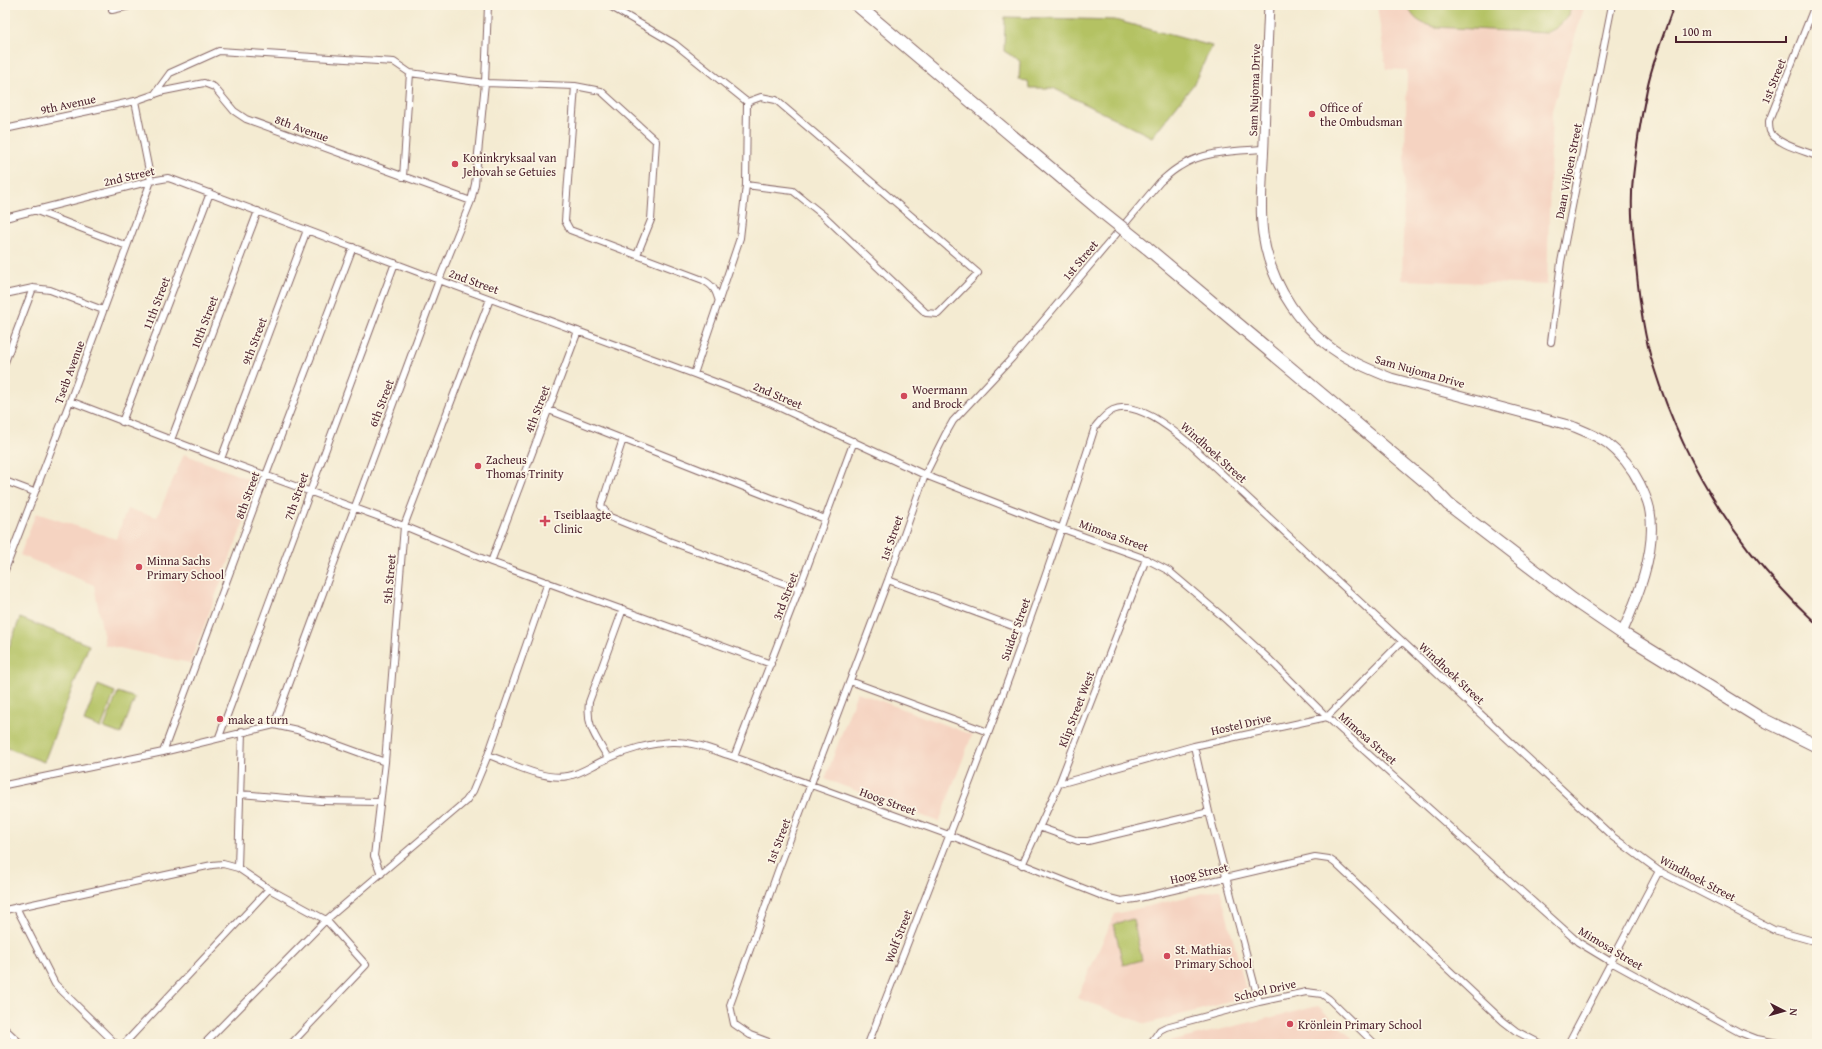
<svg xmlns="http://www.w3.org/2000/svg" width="1822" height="1049" font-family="'Gentium Book Plus',serif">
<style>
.built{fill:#f5d3c1}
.green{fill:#b4c264;stroke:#7f7048}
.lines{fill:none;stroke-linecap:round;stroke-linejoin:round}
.street-casing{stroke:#866665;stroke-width:8}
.secondary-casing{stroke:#866665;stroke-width:11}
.highway-casing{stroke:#866665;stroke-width:14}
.street{stroke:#fff;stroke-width:6}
.secondary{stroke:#fff;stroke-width:9}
.highway{stroke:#fff;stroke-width:12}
.rail{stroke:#4a1f2b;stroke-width:2}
.highway-bridge-casing{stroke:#866665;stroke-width:14;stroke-linecap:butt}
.highway-bridge{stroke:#fff;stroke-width:12}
.poi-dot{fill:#d1495b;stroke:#fcf5e5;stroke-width:1.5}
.labels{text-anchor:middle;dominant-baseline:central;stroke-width:3.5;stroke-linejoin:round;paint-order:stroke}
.street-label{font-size:12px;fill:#4a1f2b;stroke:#fcf5e5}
.poi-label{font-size:12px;fill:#4a1f2b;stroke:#fcf5e5;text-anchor:start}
</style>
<rect width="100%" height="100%" fill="#fcf5e5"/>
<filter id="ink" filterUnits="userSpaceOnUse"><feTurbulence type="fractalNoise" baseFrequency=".025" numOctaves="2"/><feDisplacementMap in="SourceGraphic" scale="8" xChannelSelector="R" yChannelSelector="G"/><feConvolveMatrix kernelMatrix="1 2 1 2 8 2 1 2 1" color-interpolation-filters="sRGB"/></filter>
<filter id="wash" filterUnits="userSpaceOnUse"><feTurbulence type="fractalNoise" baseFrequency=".012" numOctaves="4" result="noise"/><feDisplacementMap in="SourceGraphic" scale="16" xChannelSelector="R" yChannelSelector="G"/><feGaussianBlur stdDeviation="0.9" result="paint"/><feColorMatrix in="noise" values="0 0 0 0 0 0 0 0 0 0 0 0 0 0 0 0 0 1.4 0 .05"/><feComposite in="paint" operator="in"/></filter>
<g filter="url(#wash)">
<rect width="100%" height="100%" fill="#f4ebd2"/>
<!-- built -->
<path class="built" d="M1377,5H1585L1552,110L1547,285L1402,280L1407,70L1386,69Z
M184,454L253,481L256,490L190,663L105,645L94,585L20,555L36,513L116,539L127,509L157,517Z
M857,692L972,735L939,822L825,779Z
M1220,889L1248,997L1146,1024L1077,998L1115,914Z
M1318,1006L1358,1044H1168L1169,1042Z"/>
<!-- green -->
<path class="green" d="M1408,5H1572C1568,19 1559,28 1546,33L1435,27C1421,24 1412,19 1408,5Z
M1005,17L1115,20L1212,46L1193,85L1152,137L1053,88H1029L1028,81L1019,80L1020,61L1004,51Z
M20,618L89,645L44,762L5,747V658Z
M98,685L115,692L101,728L84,721Z
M118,692L135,698L121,734L104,728Z
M1133,919L1142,960L1123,965L1114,924Z"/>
</g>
<g filter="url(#ink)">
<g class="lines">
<!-- street casing -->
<g class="street-casing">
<path id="street" d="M608,5L675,44L747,102
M1815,5L1769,121C1769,124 1769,128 1770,131C1775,144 1805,151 1817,156
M112,10L134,5
M575,86L565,221L570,230L703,280C714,286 716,291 719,302
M154,95L170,73L219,51L394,62L410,73L485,83L575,86L601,91L656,141L651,220L637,255
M135,101L151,181
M5,129L135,101L164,91L204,83L214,87L234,111L246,119L471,201
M403,177L410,73
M746,185L793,191L823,215L926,313L938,314L978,273L776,100L761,97L747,102
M34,210L127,246
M5,218L151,181L168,178L174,180L439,280L694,374L772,404L925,475L1063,529L1146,559L1169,571L1222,616L1270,660L1327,717L1578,942L1611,962L1739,1032L1757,1039L1783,1044
M5,294L33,288L50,290L103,310
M1551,342L1561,262L1612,5
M5,362L33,288
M694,374L740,238L746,185L747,102
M70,401L221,459L404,526L491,562L771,664
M549,410L825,519
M122,422L210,193
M623,439L601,506L610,517L669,541L799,589
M171,440L258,211
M221,459L307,230
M5,481L34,492
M491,562L578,331
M5,570L70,401L151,181
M888,580L1026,631
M850,681L988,732
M274,725L439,280L471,201L475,184L485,83L488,5
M219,737L395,263
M1194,746L1209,812L1259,1002
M163,752L266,475L353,247
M488,755L548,582
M734,757L799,589L854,441
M608,758C596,737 586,727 589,702L623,609
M1059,784L1194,746L1327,717L1402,641
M5,785L163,752L274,725L297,730L385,762
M240,794L321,801L380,802
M1039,827L1078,841H1088L1209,812
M1022,865L1059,784L1146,559
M238,868L242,731
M381,874L374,856L385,762L404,526L490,299
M16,907L55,984L116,1044
M5,910L212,865L223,864L238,868L269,889L326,920L366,965L291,1044
M5,1029L21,1044
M124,1044L269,889
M204,1044L326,920L466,801L473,791L488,755C511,763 544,781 568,776C581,774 594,764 607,759C626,750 651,743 672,742C693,741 715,751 734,757L949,835L1105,897L1121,901L1135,899L1315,857L1329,859L1335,863L1503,1021L1516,1031L1541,1044
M774,1044L750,1035L734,1024L730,1005L778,871L888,580L925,475L945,435L953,421L1012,358L1160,182C1166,177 1172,171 1179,167C1203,151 1235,151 1263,149
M868,1044C948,840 1029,636 1095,427C1100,421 1105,414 1113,410C1136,399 1173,430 1190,444L1613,837L1659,871L1774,930L1817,942
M1150,1044L1160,1030L1166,1027L1259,1002L1306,992L1322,994L1329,999L1375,1044
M1568,1044L1659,871"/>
</g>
<!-- secondary casing -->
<g class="secondary-casing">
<path id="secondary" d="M1269,5C1267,50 1265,96 1264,141C1263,172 1259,204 1263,234C1270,284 1303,334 1347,358C1361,366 1376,372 1391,378L1572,426C1584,431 1597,436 1607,443C1621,454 1632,468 1640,484C1644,493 1649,502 1650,512C1657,550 1637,599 1622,633"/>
</g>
<!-- highway casing -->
<g class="highway-casing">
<path id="highway" d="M857,5L1101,211
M1146,247L1433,488L1448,504L1572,599L1622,633L1760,718L1817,746"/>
</g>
<!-- street -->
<use href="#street" class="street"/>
<!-- secondary -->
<use href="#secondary" class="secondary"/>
<!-- highway -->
<use href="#highway" class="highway"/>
<!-- rail -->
<path class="rail" d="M1674,5C1665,32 1652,62 1647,89C1641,118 1636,148 1633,177C1630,206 1633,236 1636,265C1639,298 1643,333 1653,365C1684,465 1740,553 1817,624"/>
<!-- highway-bridge casing -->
<g class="highway-bridge-casing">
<path id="highway-bridge" d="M1101,211L1146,247"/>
</g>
<!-- highway-bridge -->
<use href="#highway-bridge" class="highway-bridge"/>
</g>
</g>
<!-- markers -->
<g class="poi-dot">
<circle cx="1312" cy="114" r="4"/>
<circle cx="455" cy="164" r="4"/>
<circle cx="904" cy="396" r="4"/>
<circle cx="478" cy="466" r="4"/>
<path d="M543 515h4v4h4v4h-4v4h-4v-4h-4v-4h4z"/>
<circle cx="139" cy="567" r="4"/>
<circle cx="220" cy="719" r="4"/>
<circle cx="1167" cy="956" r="4"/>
<circle cx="1290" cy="1024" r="4"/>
</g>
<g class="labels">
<!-- street labels -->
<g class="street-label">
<text transform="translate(1773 81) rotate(-68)">1st Street</text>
<text transform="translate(1254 90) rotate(-88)">Sam Nujoma Drive</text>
<text transform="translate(68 104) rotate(-12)">9th Avenue</text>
<text transform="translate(302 128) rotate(20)">8th Avenue</text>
<text transform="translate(1568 171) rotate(-79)">Daan Viljoen Street</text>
<text transform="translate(129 176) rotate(-13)">2nd Street</text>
<text transform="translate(1080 260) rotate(-50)">1st Street</text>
<text transform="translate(474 281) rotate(20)">2nd Street</text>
<text transform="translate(156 303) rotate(-69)">11th Street</text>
<text transform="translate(204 322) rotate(-69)">10th Street</text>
<text transform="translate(254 341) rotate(-69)">9th Street</text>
<text transform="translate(1420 371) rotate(16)">Sam Nujoma Drive</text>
<text transform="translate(69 372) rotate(-70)">Tseib Avenue</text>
<text transform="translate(778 395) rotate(23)">2nd Street</text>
<text transform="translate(381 403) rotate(-69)">6th Street</text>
<text transform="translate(537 409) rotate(-69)">4th Street</text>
<text transform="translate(1214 452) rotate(42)">Windhoek Street</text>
<text transform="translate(247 495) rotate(-70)">8th Street</text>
<text transform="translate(296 496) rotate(-70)">7th Street</text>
<text transform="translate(1114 535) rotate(20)">Mimosa Street</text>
<text transform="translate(891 538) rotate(-71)">1st Street</text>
<text transform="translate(389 579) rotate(-85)">5th Street</text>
<text transform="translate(785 596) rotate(-69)">3rd Street</text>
<text transform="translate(1015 629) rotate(-70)">Suider Street</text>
<text transform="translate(1452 673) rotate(43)">Windhoek Street</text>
<text transform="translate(1076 709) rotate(-69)">Klip Street West</text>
<text transform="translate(1241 724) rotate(-13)">Hostel Drive</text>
<text transform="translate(1368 738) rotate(41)">Mimosa Street</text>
<text transform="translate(888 801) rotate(20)">Hoog Street</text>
<text transform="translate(778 841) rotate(-69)">1st Street</text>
<text transform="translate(1199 873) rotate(-13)">Hoog Street</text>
<text transform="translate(1698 878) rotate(28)">Windhoek Street</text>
<text transform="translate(898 936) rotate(-69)">Wolf Street</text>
<text transform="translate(1611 948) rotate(31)">Mimosa Street</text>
<text transform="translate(1265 990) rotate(-13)">School Drive</text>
</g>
<!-- poi labels -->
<g class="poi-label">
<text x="1320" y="107">Office of<tspan x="1320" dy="14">the Ombudsman</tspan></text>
<text x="463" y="157">Koninkryksaal van<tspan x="463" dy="14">Jehovah se Getuies</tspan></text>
<text x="912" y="389">Woermann<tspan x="912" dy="14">and Brock</tspan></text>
<text x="486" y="459">Zacheus<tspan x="486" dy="14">Thomas Trinity</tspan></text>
<text x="554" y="514">Tseiblaagte<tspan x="554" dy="14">Clinic</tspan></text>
<text x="147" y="560">Minna Sachs<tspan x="147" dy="14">Primary School</tspan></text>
<text x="228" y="719">make a turn</text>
<text x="1175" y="949">St. Mathias<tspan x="1175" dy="14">Primary School</tspan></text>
<text x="1298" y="1024">Krönlein Primary School</text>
</g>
</g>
<!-- margin -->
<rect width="1822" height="1049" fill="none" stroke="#fcf5e5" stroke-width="20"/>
<!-- north arrow -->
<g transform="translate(1784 1011) rotate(96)" stroke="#fcf5e5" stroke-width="3" paint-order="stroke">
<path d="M0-3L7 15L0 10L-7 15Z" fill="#4a1f2b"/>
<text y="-6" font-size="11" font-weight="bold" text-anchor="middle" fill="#4a1f2b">N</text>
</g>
<!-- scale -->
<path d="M1676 36v6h110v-6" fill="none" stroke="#4a1f2b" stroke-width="2"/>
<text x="1682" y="36" font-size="12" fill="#4a1f2b" stroke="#fcf5e5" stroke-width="3" paint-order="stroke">100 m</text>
</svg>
